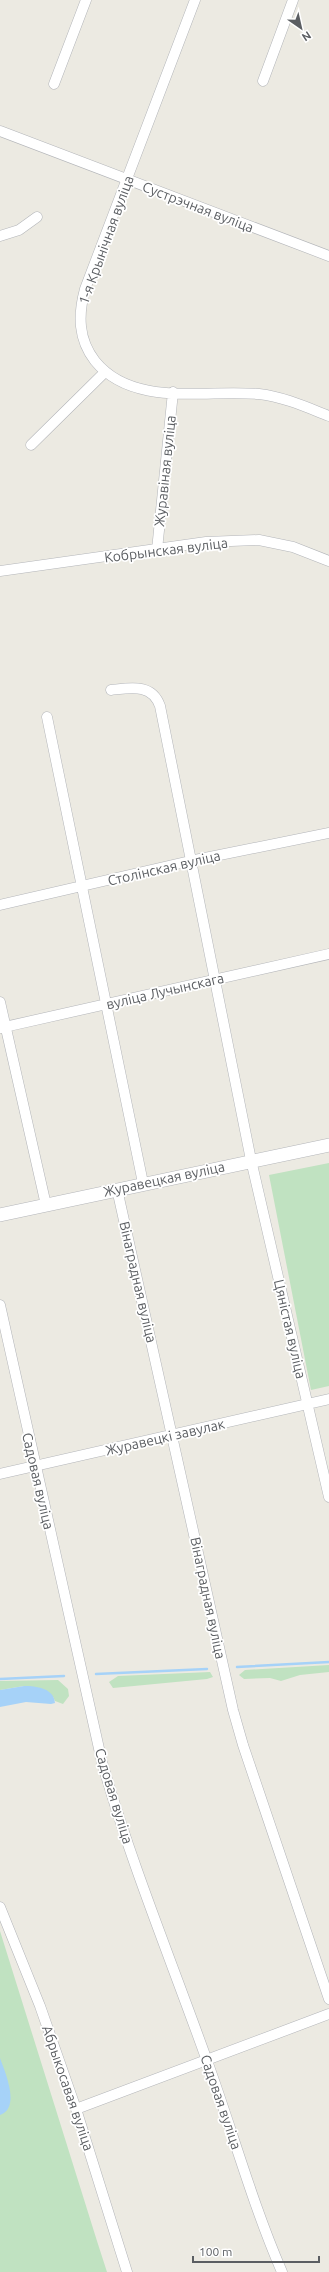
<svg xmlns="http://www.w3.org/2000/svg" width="329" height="2272" font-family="Ubuntu,sans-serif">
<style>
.green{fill:#c0e2c1}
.water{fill:#a6d2f8}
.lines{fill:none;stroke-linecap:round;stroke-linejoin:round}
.stream{stroke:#a6d2f8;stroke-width:2.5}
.minor-casing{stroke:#b3b5b9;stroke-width:11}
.tertiary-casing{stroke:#b3b5b9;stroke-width:14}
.minor{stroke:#fff;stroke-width:10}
.tertiary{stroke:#fff;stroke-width:13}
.labels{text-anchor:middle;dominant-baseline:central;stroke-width:3.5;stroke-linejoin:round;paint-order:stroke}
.street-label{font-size:14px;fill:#5b5e62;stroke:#fff}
</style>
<rect width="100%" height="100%" fill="#eceae2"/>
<!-- green -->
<path class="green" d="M329,1163V1386L311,1390L269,1175Z
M329,1665V1672L300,1675L281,1681L270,1678L244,1679L239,1675L245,1670Z
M210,1672L213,1677L207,1679L113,1688L109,1682L118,1676Z
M58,1680L68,1689L69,1696L63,1704L55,1701L53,1697L24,1686L0,1690V1681Z
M0,1931L97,2241L107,2272H0Z"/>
<!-- water -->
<path class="water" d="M24,1686C36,1686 54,1688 55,1703L51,1704L26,1702L0,1707V1690Z
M0,2058C5,2072 21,2108 0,2115Z"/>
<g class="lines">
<!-- stream -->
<path class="stream" d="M237,1667L329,1662
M96,1674L207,1669
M0,1679L64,1676"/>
<!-- minor casing -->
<g class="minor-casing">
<path id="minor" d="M195,0L85,289C78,315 78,339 95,361C133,408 206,389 259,394C284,397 306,407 329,416
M263,81L293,0
M54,84L86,0
M0,131L329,256
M0,236L19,230L37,217
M31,445L105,372
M157,550L173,392
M0,571L206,542L259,540L293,547L329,561
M111,690C130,688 152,683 160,706L251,1160L329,1497
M47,717L143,1183
M0,905L190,861L329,833
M0,1002L46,1205
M0,1028L329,954
M117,1189L233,1710L243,1745L329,1999
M0,1305L102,1762C131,1863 171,1960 206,2058C232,2129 252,2203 282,2272
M0,1474L329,1399
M0,1907L40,2006L76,2109L127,2272
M76,2109L329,2014"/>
</g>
<!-- tertiary casing -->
<g class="tertiary-casing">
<path id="tertiary" d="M0,1215L329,1145"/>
</g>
<!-- minor -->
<use href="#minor" class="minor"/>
<!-- tertiary -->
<use href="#tertiary" class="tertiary"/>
</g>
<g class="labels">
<!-- street labels -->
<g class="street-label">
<text transform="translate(198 207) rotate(21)">Сустрэчная вуліца</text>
<text transform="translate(106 240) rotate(-70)">1-я Крынічная вуліца</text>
<text transform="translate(165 471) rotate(-84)">Журавіная вуліца</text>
<text transform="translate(166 550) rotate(-7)">Кобрынская вуліца</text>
<text transform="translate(164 868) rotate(-13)">Столінская вуліца</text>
<text transform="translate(165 991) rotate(-13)">вуліца Лучынскага</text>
<text transform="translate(164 1179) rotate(-12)">Журавецкая вуліца</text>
<text transform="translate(138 1282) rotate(77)">Вінаградная вуліца</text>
<text transform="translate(290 1329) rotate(77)">Цяністая вуліца</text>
<text transform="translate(165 1437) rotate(-13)">Журавецкі завулак</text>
<text transform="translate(38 1481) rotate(77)">Садовая вуліца</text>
<text transform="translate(208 1598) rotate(78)">Вінаградная вуліца</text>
<text transform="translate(114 1796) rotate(73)">Садовая вуліца</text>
<text transform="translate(68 2088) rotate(71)">Абрыкосавая вуліца</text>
<text transform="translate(221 2102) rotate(71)">Садовая вуліца</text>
</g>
</g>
<!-- north arrow -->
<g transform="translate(301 28) rotate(146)" stroke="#ffffff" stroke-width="3" paint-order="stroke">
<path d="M0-3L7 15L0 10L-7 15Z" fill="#5b5e62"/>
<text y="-6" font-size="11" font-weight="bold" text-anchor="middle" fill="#5b5e62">N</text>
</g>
<!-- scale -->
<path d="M193 2256v6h126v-6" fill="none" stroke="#5b5e62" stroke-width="2"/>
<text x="199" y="2256" font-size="12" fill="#5b5e62" stroke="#ffffff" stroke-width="3" paint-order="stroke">100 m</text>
</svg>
